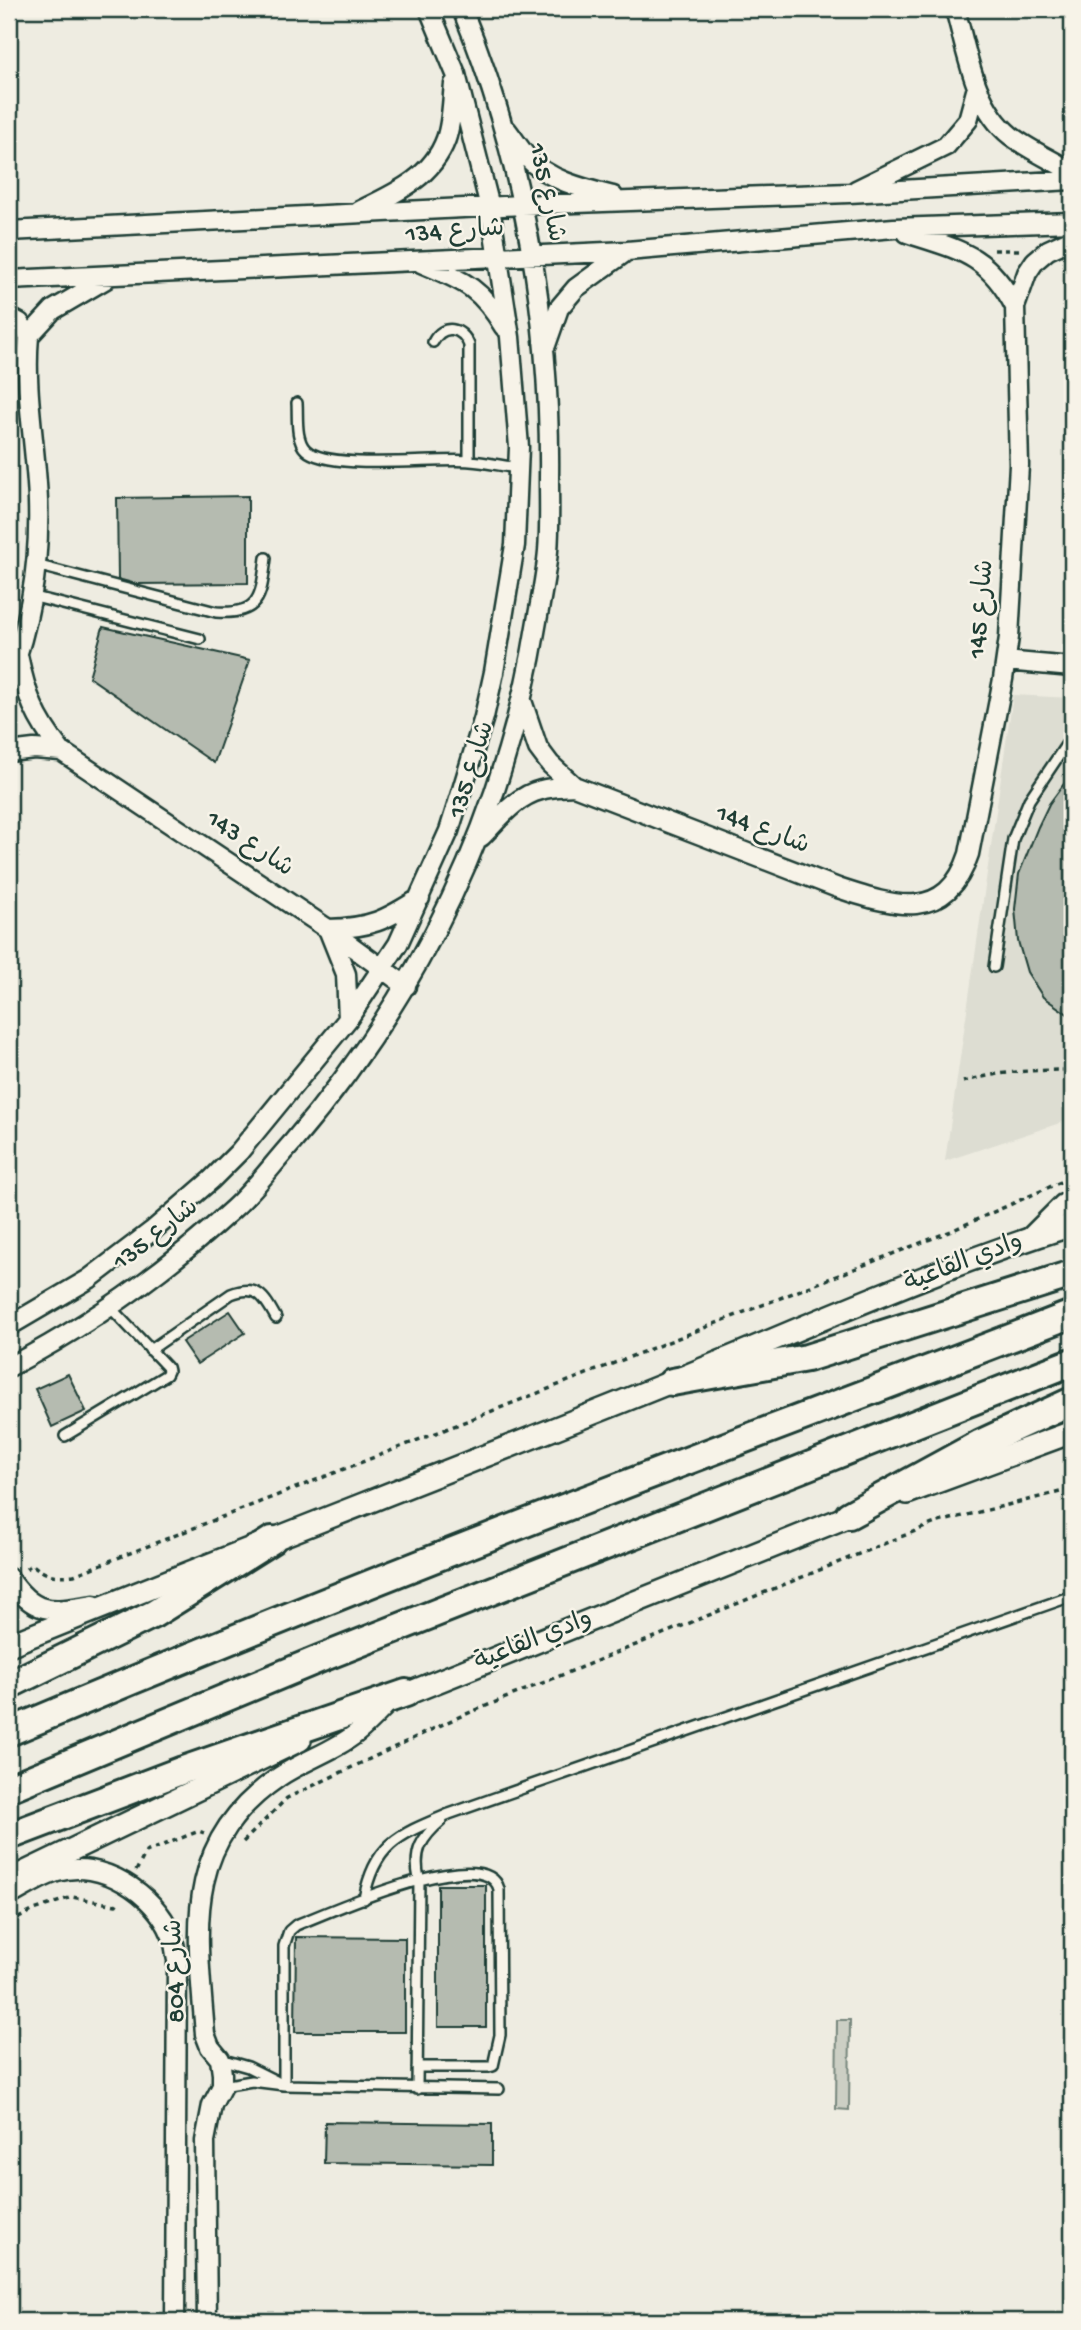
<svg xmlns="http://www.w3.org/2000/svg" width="1081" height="2330" font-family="'Gochi Hand','Playpen Sans Arabic',sans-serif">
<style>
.built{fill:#ddddd2}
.green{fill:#cccfc4;stroke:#76867c;stroke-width:2}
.building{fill:#b5bbb0;stroke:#1f3d34;stroke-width:2}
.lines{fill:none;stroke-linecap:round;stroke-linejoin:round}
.service-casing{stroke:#1f3d34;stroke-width:14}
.minor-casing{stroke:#1f3d34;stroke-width:23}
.tertiary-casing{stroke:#1f3d34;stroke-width:26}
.primary-casing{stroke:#1f3d34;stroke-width:32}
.path{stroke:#1f3d34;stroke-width:3.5;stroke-dasharray:5 5;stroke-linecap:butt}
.service{stroke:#f7f3e8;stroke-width:9}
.minor{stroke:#f7f3e8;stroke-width:18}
.tertiary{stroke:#f7f3e8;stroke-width:21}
.primary{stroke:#f7f3e8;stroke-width:26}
.labels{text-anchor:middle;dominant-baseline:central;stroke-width:5;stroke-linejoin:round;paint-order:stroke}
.street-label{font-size:26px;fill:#1f3d34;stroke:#f7f3e8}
</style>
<rect width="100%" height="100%" fill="#eeece1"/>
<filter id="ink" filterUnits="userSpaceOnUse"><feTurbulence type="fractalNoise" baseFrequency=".0143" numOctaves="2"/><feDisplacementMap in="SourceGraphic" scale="14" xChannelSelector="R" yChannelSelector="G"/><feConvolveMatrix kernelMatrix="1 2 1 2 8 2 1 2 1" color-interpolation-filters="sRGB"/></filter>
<g filter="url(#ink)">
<!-- built -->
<path class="built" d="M1013,695L1072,698V1119L945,1161Z"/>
<!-- green -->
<path class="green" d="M837,2020H850L849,2110L836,2109Z"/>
<!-- building -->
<path class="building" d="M248,496V583L136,584L118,579L117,498Z
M103,627L250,660L214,763L89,677Z
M1072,773V1017L1043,997L1027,972L1018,941L1015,909L1019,874L1038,827L1049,804Z
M230,1311L245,1333L197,1364L182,1342Z
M68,1374L86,1411L52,1427L35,1389Z
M438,1885H486V2027H438Z
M296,1937L405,1938V2032H295Z
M325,2122L492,2124V2165L324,2163Z"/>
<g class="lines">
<!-- service casing -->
<g class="service-casing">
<path id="service" d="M433,342C443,323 462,327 469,345V461
M297,403C298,416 295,440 306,450C329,471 435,458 470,461C486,462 502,466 518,468
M36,565L216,612C261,615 261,596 266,558
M31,596L200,639
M994,967L1013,839L1029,800L1072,736
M150,1350L231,1294C257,1284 264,1296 276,1318
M65,1436L166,1375L168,1371L167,1367L109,1306
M364,1899C374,1843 401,1834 449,1814L1072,1596
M220,2059L248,2067L276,2081
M284,2085V1946L289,1931L296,1925C325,1914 486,1840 499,1889L500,2035L493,2066L489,2067H417
M222,2086L252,2081L284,2085L499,2089
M417,2089L419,1879C413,1851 421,1838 442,1820"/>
</g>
<!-- minor casing -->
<g class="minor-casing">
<path id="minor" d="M955,9C967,51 974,107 1011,136C1028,149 1054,161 1072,172
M507,130C514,139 520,149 527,157C547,180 585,189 613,196
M856,190L946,146L968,120L977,87
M359,211C394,194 432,178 446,139C452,122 452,102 454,84
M9,231L522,205L849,193L1072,180
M907,233C959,250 988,254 1015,307
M421,263C463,281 480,286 504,327
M9,280L627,251L894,228L1072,222
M9,317L20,323L29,336
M546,345L559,308L576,288L627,251
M18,655C26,695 35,718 61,751L328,929L406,986
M1006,661L1072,667
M9,679C30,623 40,561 38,501C36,446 24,391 29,336L53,310L106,279
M522,701L538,748L550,764L574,786L838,888C893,906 946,924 969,854L1003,679L1009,637L1019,465L1015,307L1027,273L1035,261L1048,250L1072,239
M9,752L34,749L61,751
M481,837C498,820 516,796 541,790C551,787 563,787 574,786
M348,1019L346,974L328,929C370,928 386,920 420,898
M1028,1239L1063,1204L1072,1201
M9,1326L89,1279L152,1231L211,1180L239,1152L348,1019L398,944L449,831L461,793L484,717L494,672L515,545L519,447L510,337L490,207L456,74L429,9
M9,1367C89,1325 167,1270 234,1208C255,1189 273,1164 292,1143C420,994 506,815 537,621C541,598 546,574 548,551C550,527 549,503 549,479C551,319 523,157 462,9
M9,1578C35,1616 51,1612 94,1605
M9,1896C24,1888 40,1877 57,1872C101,1858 155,1894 171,1934C175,1942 175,1952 177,1960L175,2321
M207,2321L205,2141L212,2105L222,2086V2074L220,2059L210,2047L205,2034C197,1930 181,1844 279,1777C304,1760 335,1751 358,1732C369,1723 379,1712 389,1702"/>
</g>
<!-- tertiary casing -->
<g class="tertiary-casing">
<path id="tertiary" d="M907,1493L1072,1432
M9,1645C229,1555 451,1471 671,1382C804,1328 935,1268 1072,1225
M394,1699L864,1510
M9,1880L300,1740"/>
</g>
<!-- primary casing -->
<g class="primary-casing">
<path id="primary" d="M672,1382L807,1358L1072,1274
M849,1515L981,1443L1072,1401
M9,1685L154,1614L272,1540
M9,1732C208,1648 409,1567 611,1490C764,1431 919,1374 1072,1314
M9,1788L319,1659L1072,1362
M9,1836L183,1770L406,1693"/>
</g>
<!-- path -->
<path class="path" d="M994,250H1021
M963,1082C999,1071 1035,1070 1072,1070
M26,1569L32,1564C44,1576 57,1577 74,1575L951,1231L1072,1177
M243,1842L287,1798L454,1719L935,1523L1072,1489
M136,1871L146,1852L199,1831L204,1833
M9,1923L34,1910L72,1897L116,1905L118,1902"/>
<!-- service -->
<use href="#service" class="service"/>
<!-- minor -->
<use href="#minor" class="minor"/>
<!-- tertiary -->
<use href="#tertiary" class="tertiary"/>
<!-- primary -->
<use href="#primary" class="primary"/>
</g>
</g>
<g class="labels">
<!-- street labels -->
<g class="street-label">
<text transform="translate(545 193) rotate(78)">شارع 135</text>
<text transform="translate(455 233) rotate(-4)">شارع 134</text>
<text transform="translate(983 609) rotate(-85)">شارع 145</text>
<text transform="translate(473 770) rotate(-72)">شارع 135</text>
<text transform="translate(762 831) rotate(21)">شارع 144</text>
<text transform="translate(249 845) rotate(34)">شارع 143</text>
<text transform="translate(157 1236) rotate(-38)">شارع 135</text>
<text transform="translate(964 1264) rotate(-21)">وادي القاعية</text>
<text transform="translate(534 1642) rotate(-22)">وادي القاعية</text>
<text transform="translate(177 1971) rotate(-92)">شارع 804</text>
</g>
</g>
<!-- margin -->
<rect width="1081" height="2330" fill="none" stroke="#f7f3e8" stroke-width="35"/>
<rect x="18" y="18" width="1046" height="2295" fill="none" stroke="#1f3d34" stroke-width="2.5" filter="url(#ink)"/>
</svg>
